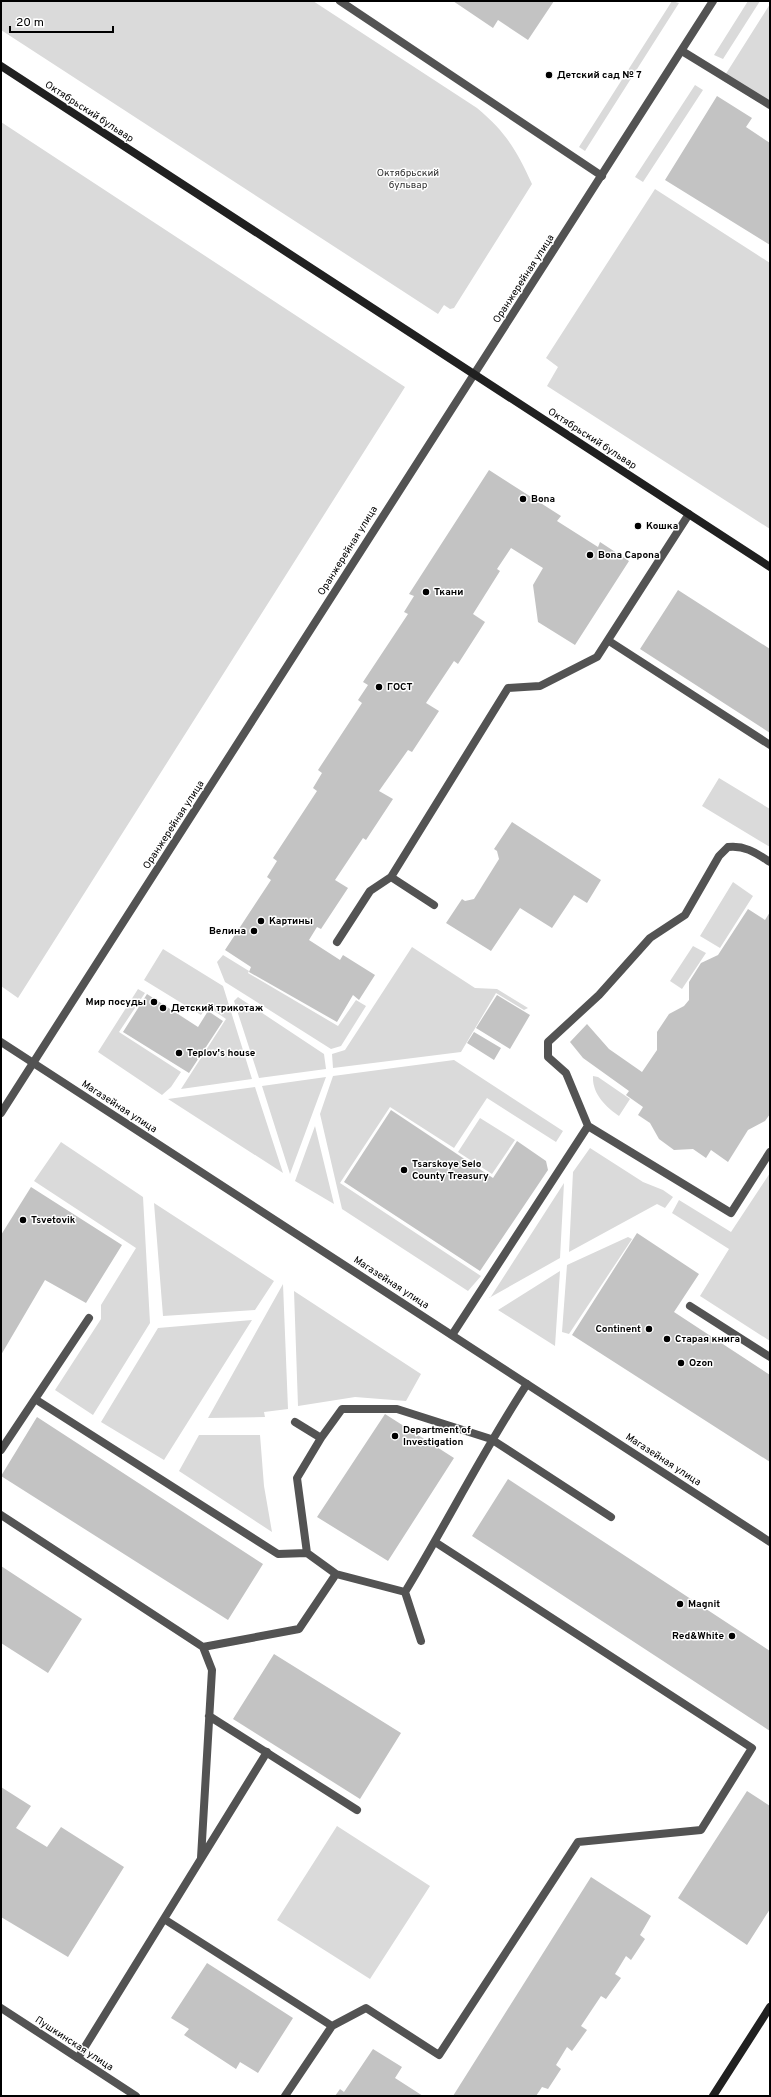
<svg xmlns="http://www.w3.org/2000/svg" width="771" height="2097" font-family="Overpass,sans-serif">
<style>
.green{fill:#dadada}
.building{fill:#c3c3c3}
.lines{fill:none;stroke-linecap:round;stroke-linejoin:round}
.service{stroke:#535353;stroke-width:8}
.minor{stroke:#535353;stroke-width:8}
.tertiary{stroke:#535353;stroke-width:8}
.secondary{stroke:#202020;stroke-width:8}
.poi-dot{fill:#000;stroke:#fff;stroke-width:1.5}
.labels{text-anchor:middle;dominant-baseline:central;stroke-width:3;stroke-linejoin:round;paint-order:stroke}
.poi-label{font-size:10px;font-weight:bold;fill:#000;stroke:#fff;text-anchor:start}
.street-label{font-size:10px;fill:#000;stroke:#fff}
.park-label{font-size:10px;fill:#313131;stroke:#fff}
</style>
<rect width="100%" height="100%" fill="#fff"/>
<!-- green -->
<path class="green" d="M1,1H313L477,108C506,132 517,151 532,184L454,308L450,309L444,305L438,314L1,30Z
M672,1L679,3L585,151L579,147Z
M748,1H760L723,59L714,55Z
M770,4V109L722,80Z
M695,85L703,90L643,182L635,177Z
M1,122L405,387L18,998L1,986Z
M655,189L770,263V529L547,386L558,367L546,358Z
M719,778L770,809V847L702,806Z
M733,882L753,896L720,948L700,936Z
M693,946L706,953L682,989L670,981Z
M412,947L475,988L497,989L528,1008L524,1010L496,993L461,1052L333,1068L332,1054L345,1050Z
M163,949L223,986L252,1079L181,1089L226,1019L207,1006L201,1015L144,980Z
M223,955L249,971L248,973L338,1026L356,1000L366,1006L341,1046L331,1049L225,982L217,962Z
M138,989L145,993L119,1032L181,1072L171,1087L162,1095L98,1052Z
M238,997L324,1054L326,1069L259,1078L234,1001Z
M454,1060L563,1131L556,1142L487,1098L454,1148L390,1107L340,1183L481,1276L468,1291L342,1209L320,1114L333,1076Z
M593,1076L598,1077L630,1099L619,1116C606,1107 592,1094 593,1076Z
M326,1077L290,1174L262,1086Z
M255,1087L283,1173L168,1099Z
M480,1118L515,1140L492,1174L458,1152Z
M315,1126L334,1204L295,1181Z
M61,1142L143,1197L150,1323L93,1415L55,1390L101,1319V1305L136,1248L34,1181Z
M590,1148L643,1182L663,1190L673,1197L665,1208L657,1204L569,1252L573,1172Z
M770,1173V1341L700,1296L729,1249L672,1213L679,1200L731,1232Z
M564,1183L560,1258L489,1298H490Z
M154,1203L274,1281L255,1310L163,1316Z
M628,1237L632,1239L569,1334L562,1332L567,1265Z
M560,1271L555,1346L498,1310Z
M283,1284L288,1409L264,1412L265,1417L208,1418Z
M294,1291L421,1374L406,1401L355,1397L298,1406Z
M252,1320L164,1460L101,1422L158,1328Z
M199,1435H260L264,1486L272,1532L179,1471Z
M337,1826L430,1886L370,1979L277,1920Z"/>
<!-- building -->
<path class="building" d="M453,1H554L528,40L498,20L493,28Z
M717,96L752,118L746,127L770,143V245L665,180Z
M489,470L561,516L557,521L598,547L600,542L629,561L575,645L538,622L533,585L543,568L511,548L497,569L500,571L473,614L485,622L458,664L454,661L426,703L439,711L412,752L408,750L379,791L393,799L366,840L363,838L335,880L348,888L321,929L317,927L309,940L340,960L343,955L375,975L359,1000L353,995L337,1022L249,972L251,967L225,950L271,880L267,877L277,861L273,858L317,791L313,788L322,773L318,770L362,703L358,700L368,685L363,682L408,614L404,612L414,596L409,594Z
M678,590L770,649V733L640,649Z
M512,822L601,880L587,903L574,895L552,928L520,908L491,951L446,923L462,899L465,901L474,899L499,859L497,851L494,849Z
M748,909L765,920L770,912V1114L765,1121L748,1130L728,1162L711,1150L706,1158L693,1149L674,1150L659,1139L650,1123L638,1115L643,1107L626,1095L629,1091L583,1058L570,1042L587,1024L609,1049L642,1072L657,1050V1032L669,1014L684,1006L689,1000V982L701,963L718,955Z
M147,994L198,1027L208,1011L223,1021L189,1073L123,1032Z
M497,995L530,1015L510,1049L476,1028Z
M474,1032L501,1048L494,1060L467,1043Z
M391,1110L493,1178L517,1141L546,1161L548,1170L480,1271L344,1182Z
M31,1187L122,1245L86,1303L45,1280L1,1355V1235Z
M637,1233L699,1274L674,1312L770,1375V1462L572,1335Z
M385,1414L454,1458L388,1561L317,1517Z
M37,1417L263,1564L228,1620L1,1476Z
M508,1479L770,1651V1731L472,1536Z
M1,1566L82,1619L48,1673L1,1643Z
M274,1654L401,1733L360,1799L233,1719Z
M1,1787L31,1806L16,1828L47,1847L61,1827L124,1867L68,1957L1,1917Z
M747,1791L770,1806V1909L747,1945L678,1898Z
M591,1877L651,1916L640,1935L645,1939L631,1960L626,1956L615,1974L621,1978L606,1999L601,1996L581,2026L587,2030L572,2051L567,2047L556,2065L561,2069L548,2089L542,2087L536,2096H453Z
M207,1963L293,2018L258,2073L240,2062L236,2069L184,2035L189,2029L171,2018Z
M373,2049L402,2067L395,2078L423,2096H335L340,2089L344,2092Z"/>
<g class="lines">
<!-- service -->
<path class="service" d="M340,1L602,176
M682,51L770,105
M609,641L770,745
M434,905L391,877L508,688L540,686L597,657L689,514
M337,942L370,891L391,877
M588,1126L731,1213L770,1152
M690,1306L770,1357
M452,1335L588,1126L566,1073L548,1057V1042L599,995L650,938L685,915L719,856L728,847C745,845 756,853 770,862
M35,1399L89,1318
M295,1422L321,1438
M1,1450L35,1399L278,1554L307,1553L336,1574L405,1592C447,1523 483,1451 527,1384
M1,1515L203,1647L212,1670L201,1858
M307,1553L297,1478L321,1438L342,1409H397L491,1439L611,1517
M405,1592L421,1641
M203,1647L299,1629L336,1574
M209,1716L357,1810
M164,1919L332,2026L366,2008L439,2055L578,1842L701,1830L752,1748L435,1542
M78,2058L267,1752
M285,2096L332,2026"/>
<!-- minor -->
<path class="minor" d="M1,1042L770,1542
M1,2008L136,2096"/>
<!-- tertiary -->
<path class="tertiary" d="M1,1113L713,1"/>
<!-- secondary -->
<path class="secondary" d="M1,66L770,567
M713,2096L770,2007"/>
</g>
<!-- markers -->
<g class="poi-dot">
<circle cx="549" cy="75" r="4"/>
<circle cx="523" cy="499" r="4"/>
<circle cx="638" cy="526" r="4"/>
<circle cx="590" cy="555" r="4"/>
<circle cx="426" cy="592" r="4"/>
<circle cx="379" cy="687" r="4"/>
<circle cx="261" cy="921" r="4"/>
<circle cx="254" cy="931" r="4"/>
<circle cx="154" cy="1002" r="4"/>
<circle cx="163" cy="1008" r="4"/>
<circle cx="179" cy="1053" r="4"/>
<circle cx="404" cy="1170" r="4"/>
<circle cx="23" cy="1220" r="4"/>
<circle cx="649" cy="1329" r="4"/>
<circle cx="667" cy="1339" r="4"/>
<circle cx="681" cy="1363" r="4"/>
<circle cx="395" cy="1436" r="4"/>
<circle cx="680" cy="1604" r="4"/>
<circle cx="732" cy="1636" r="4"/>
</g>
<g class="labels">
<!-- poi labels -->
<g class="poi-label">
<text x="557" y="75">Детский сад № 7</text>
<text x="531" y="499">Bona</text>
<text x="646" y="526">Кошка</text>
<text x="598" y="555">Bona Capona</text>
<text x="434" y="592">Ткани</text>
<text x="387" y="687">ГОСТ</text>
<text x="269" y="921">Картины</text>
<text x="246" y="931" text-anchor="end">Велина</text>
<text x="146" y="1002" text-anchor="end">Мир посуды</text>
<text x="171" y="1008">Детский трикотаж</text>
<text x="187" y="1053">Teplov's house</text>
<text x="412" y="1164">Tsarskoye Selo<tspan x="412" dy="12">County Treasury</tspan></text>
<text x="31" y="1220">Tsvetovik</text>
<text x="641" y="1329" text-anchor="end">Continent</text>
<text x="675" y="1339">Старая книга</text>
<text x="689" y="1363">Ozon</text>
<text x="403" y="1430">Department of<tspan x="403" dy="12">Investigation</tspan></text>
<text x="688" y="1604">Magnit</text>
<text x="724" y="1636" text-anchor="end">Red&amp;White</text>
</g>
<!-- street labels -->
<g class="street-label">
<text transform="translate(89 112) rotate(33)">Октябрьский бульвар</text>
<text transform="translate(524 279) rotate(-57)">Оранжерейная улица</text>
<text transform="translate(592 439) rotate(33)">Октябрьский бульвар</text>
<text transform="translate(348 551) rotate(-58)">Оранжерейная улица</text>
<text transform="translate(174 825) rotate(-57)">Оранжерейная улица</text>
<text transform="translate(119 1107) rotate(33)">Магазейная улица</text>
<text transform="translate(391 1283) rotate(33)">Магазейная улица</text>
<text transform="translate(663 1460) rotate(33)">Магазейная улица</text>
<text transform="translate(74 2044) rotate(33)">Пушкинская улица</text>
</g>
<!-- park labels -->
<g class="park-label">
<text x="408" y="173">Октябрьский<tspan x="408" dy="12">бульвар</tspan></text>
</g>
</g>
<!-- border -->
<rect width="771" height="2097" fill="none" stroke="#000000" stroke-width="4"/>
<!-- scale -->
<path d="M10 26v6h103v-6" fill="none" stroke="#000000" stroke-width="2"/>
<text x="16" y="26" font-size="12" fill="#000000" stroke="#ffffff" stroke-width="3" paint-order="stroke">20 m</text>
</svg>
